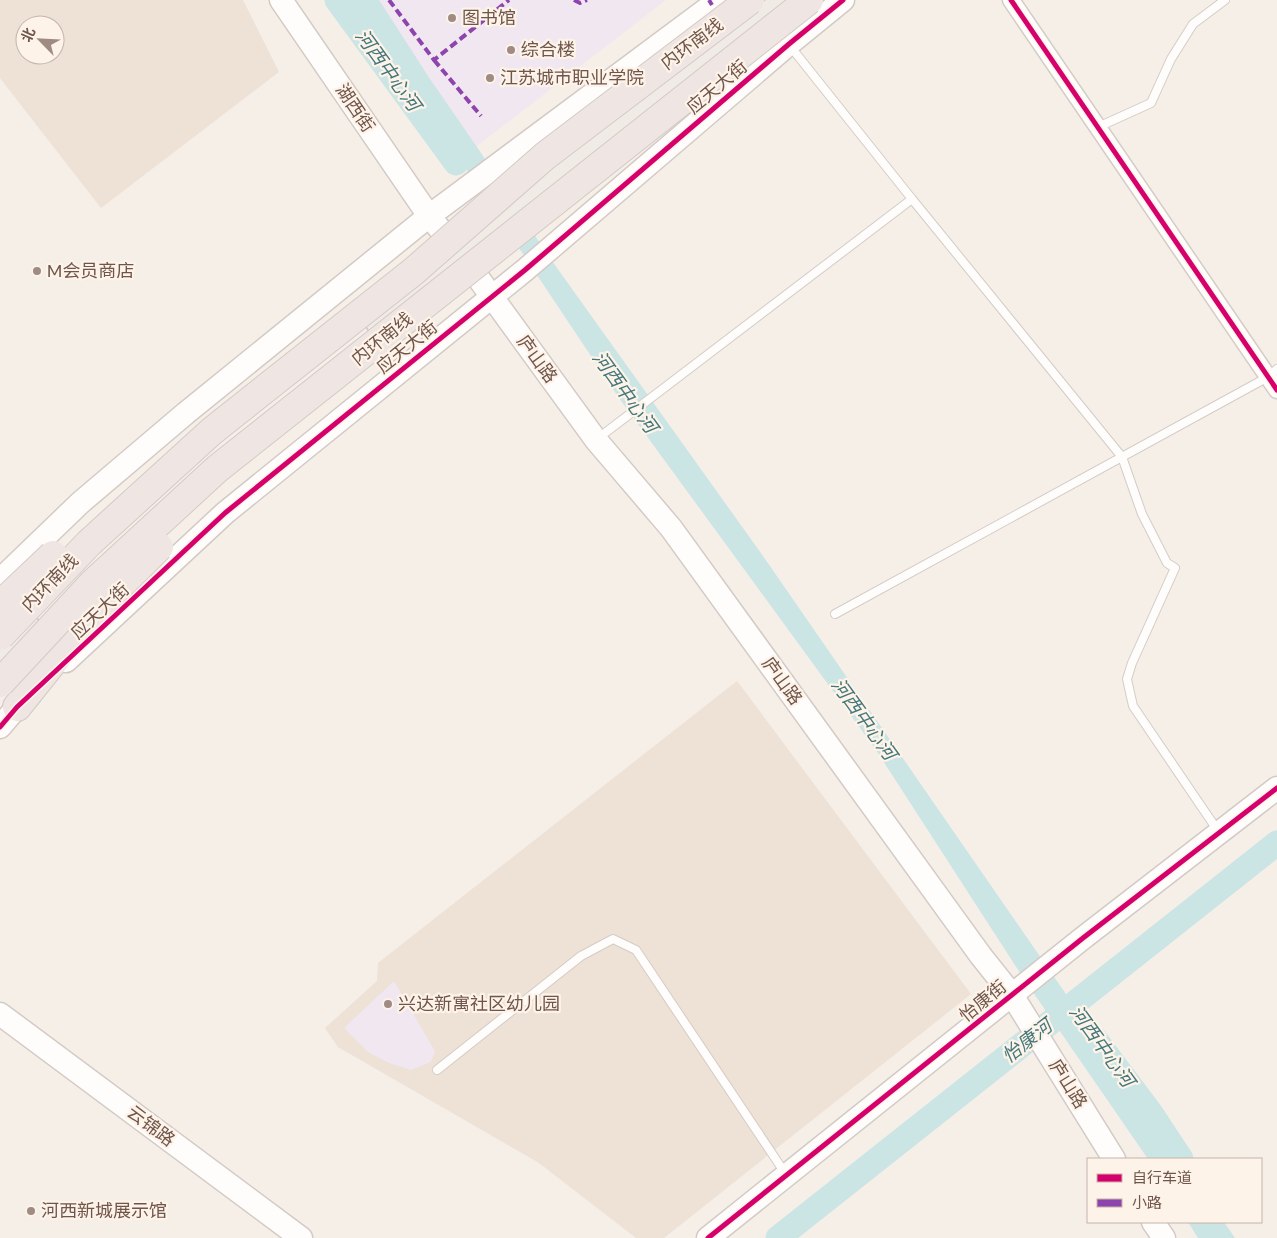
<svg xmlns="http://www.w3.org/2000/svg" width="1277" height="1238" font-family="'DM Sans','Noto Sans SC',sans-serif">
<style>
.residential{fill:#eee1d6;fill-rule:evenodd}
.education{fill:#f0e7f0}
.water{fill:#cbe4e4}
.lines{fill:none;stroke-linecap:round;stroke-linejoin:round}
.river{stroke:#cbe4e4;stroke-width:25}
.lane-casing{stroke:#d4ccc6;stroke-width:10}
.street-casing{stroke:#d4ccc6;stroke-width:19}
.secondary-casing{stroke:#d4cac5;stroke-width:25}
.primary-casing{stroke:#d3cac5;stroke-width:28}
.highway-casing{stroke:#d3cac5;stroke-width:30}
.lane{stroke:#fefdfc;stroke-width:8}
.street{stroke:#fefdfc;stroke-width:16}
.secondary{stroke:#fefdfc;stroke-width:22}
.primary{stroke:#f1ebe5;stroke-width:25}
.highway{stroke:#efe6e4;stroke-width:28}
.highway-bridge-casing{stroke:#d3cac5;stroke-width:30;stroke-linecap:butt}
.highway-bridge{stroke:#efe6e4;stroke-width:28}
.quiet{stroke:#8e44ad;stroke-width:4;stroke-dasharray:8 4;stroke-linecap:butt}
.cycleway-casing{stroke:#fdf3e8;stroke-width:8}
.cycleway{stroke:#d6006c;stroke-width:5}
.poi-dot{fill:#9f8b82;stroke:#fdf3e8;stroke-width:2}
.labels{text-anchor:middle;dominant-baseline:central;stroke-width:4.5;stroke-linejoin:round;paint-order:stroke}
.poi-label{font-size:18px;fill:#70554b;stroke:#fdf3e8;text-anchor:start}
.street-label{font-size:18px;fill:#70554b;stroke:#fdf3e8}
.water-label{font-size:19px;font-style:italic;fill:#43777b;stroke:#fdf3e8}
</style>
<rect width="100%" height="100%" fill="#f5efe8"/>
<!-- residential -->
<path class="residential" d="M0,0H243L279,72L101,208L0,78ZM25,25H55V55H25Z
M737,681L971,994L664,1238H636L539,1163L338,1047L325,1028L377,981L378,963Z"/>
<!-- education -->
<path class="education" d="M365,0H666L464,156Z
M394,981L435,1051L431,1062L411,1070L389,1063L368,1052L344,1028Z"/>
<!-- water -->
<path class="water" d="M347,0H379L430,79L479,150L547,254L763,556L1180,1159H1148L1026,982L876,750L619,398L453,149Z
M1188,1222H1224L1235,1238H1198Z"/>
<g class="lines">
<!-- river -->
<path class="river" d="M337,0L456,163
M1095,1039L1150,1112L1181,1159
M778,1238L1277,843"/>
<!-- lane casing -->
<g class="lane-casing">
<path id="lane" d="M790,46L912,199
M1098,127L1151,103L1171,59L1193,24L1225,0
M597,439L912,199L1122,457L1142,514L1167,563L1175,568L1132,663L1127,679L1133,706L1218,831
M835,614L1268,377L1277,369
M437,1070L581,956L613,939L636,950L785,1173"/>
</g>
<!-- street casing -->
<g class="street-casing">
<path id="street" d="M1011,0L1277,390"/>
</g>
<!-- secondary casing -->
<g class="secondary-casing">
<path id="secondary" d="M281,0L429,216L463,257L596,440L671,528L981,956L1012,995L1114,1159
M0,580L80,503L186,413L429,216L719,0
M66,661L225,513L525,270L789,44L843,0
M0,727L17,707L30,695
M0,1014L301,1238
M1153,1222L1164,1238
M708,1238L1083,938L1277,788"/>
</g>
<!-- primary casing -->
<g class="primary-casing">
<path id="primary" d="M618,134L786,0
M472,236L627,113
M379,323L491,235
M0,652L26,625"/>
</g>
<!-- highway casing -->
<g class="highway-casing">
<path id="highway" d="M17,707L94,611"/>
</g>
<!-- lane -->
<use href="#lane" class="lane"/>
<!-- street -->
<use href="#street" class="street"/>
<!-- secondary -->
<use href="#secondary" class="secondary"/>
<!-- primary -->
<use href="#primary" class="primary"/>
<!-- highway -->
<use href="#highway" class="highway"/>
<!-- highway-bridge casing -->
<g class="highway-bridge-casing">
<path id="highway-bridge" d="M0,605L53,555
M94,611L159,547
M0,636L89,543L212,431L414,271L545,156L750,0
M0,683L93,583L217,469L809,0"/>
</g>
<!-- highway-bridge -->
<use href="#highway-bridge" class="highway-bridge"/>
<!-- quiet -->
<path class="quiet" d="M389,0L434,60L509,0
M574,0L580,3L587,0
M709,0L712,5
M434,60L481,116"/>
<!-- cycleway casing -->
<g class="cycleway-casing">
<path id="cycleway" d="M1011,0L1277,390
M0,727L17,707L225,513L525,270L789,44L843,0
M708,1238L1083,938L1277,788"/>
</g>
<!-- cycleway -->
<use href="#cycleway" class="cycleway"/>
</g>
<!-- markers -->
<g class="poi-dot">
<circle cx="452" cy="18" r="5"/>
<circle cx="511" cy="50" r="5"/>
<circle cx="490" cy="78" r="5"/>
<circle cx="37" cy="271" r="5"/>
<circle cx="388" cy="1004" r="5"/>
<circle cx="31" cy="1211" r="5"/>
</g>
<g class="labels">
<!-- poi labels -->
<g class="poi-label">
<text x="462" y="18">图书馆</text>
<text x="521" y="50">综合楼</text>
<text x="500" y="78">江苏城市职业学院</text>
<text x="47" y="271">M会员商店</text>
<text x="398" y="1004">兴达新寓社区幼儿园</text>
<text x="41" y="1211">河西新城展示馆</text>
</g>
<!-- street labels -->
<g class="street-label">
<text transform="translate(692 44) rotate(-37)">内环南线</text>
<text transform="translate(717 87) rotate(-40)">应天大街</text>
<text transform="translate(355 108) rotate(56)">湖西街</text>
<text transform="translate(382 339) rotate(-39)">内环南线</text>
<text transform="translate(407 347) rotate(-39)">应天大街</text>
<text transform="translate(537 359) rotate(54)">庐山路</text>
<text transform="translate(50 583) rotate(-46)">内环南线</text>
<text transform="translate(100 611) rotate(-43)">应天大街</text>
<text transform="translate(782 681) rotate(54)">庐山路</text>
<text transform="translate(983 1001) rotate(-39)">怡康街</text>
<text transform="translate(1068 1084) rotate(58)">庐山路</text>
<text transform="translate(151 1126) rotate(37)">云锦路</text>
</g>
<!-- water labels -->
<g class="water-label">
<text transform="translate(388 70) rotate(54)">河西中心河</text>
<text transform="translate(625 392) rotate(54)">河西中心河</text>
<text transform="translate(864 719) rotate(54)">河西中心河</text>
<text transform="translate(1027 1041) rotate(-38)">怡康河</text>
<text transform="translate(1102 1046) rotate(54)">河西中心河</text>
</g>
</g>
<!-- legend -->
<rect x="1087" y="1158" width="175" height="65" fill="#fdf3e8" stroke="#c5b4a9"/>
<rect x="1097" y="1174" width="25" height="8" fill="#d6006c" stroke="#c5b4a9"/>
<text x="1132" y="1183" font-size="15" fill="#70554b">自行车道</text>
<rect x="1097" y="1199" width="25" height="8" fill="#8e44ad" stroke="#c5b4a9"/>
<text x="1132" y="1208" font-size="15" fill="#70554b">小路</text>
<!-- north arrow -->
<g transform="translate(40 40) rotate(294)"><circle r="24" fill="#fdf3e8" stroke="#c5b4a9"/>
<path d="M0-4L9 19L0 12L-9 19Z" fill="#9f8b82"/>
<text y="-8" font-size="14" font-weight="bold" text-anchor="middle" fill="#70554b">北</text>
</g>
</svg>
